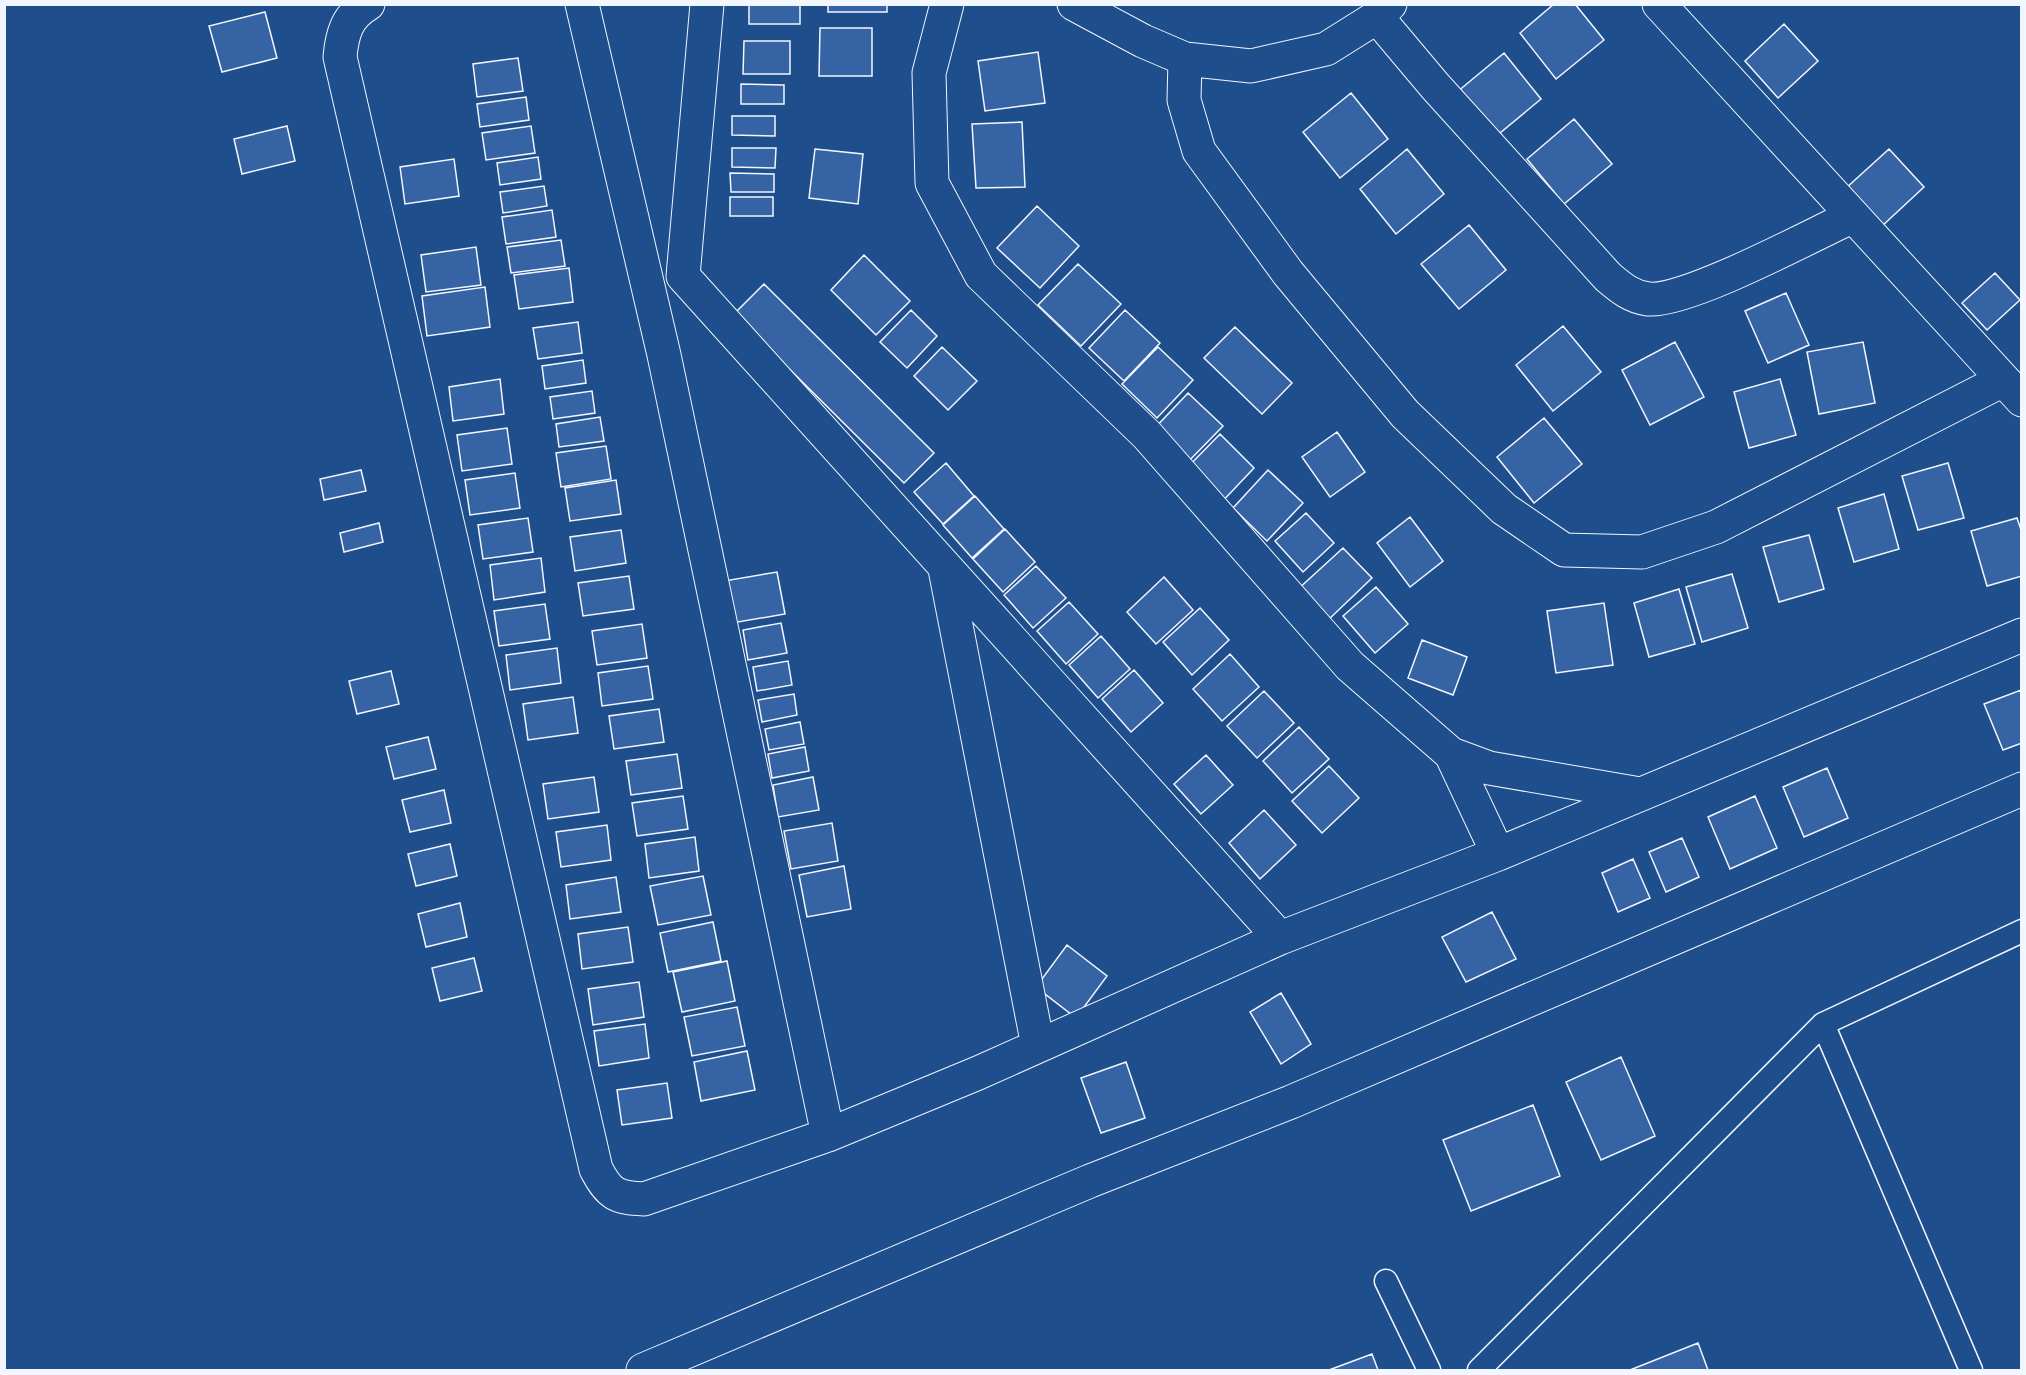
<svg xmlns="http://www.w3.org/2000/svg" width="2026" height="1375" font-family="Arial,sans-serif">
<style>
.building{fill:#3563a3;stroke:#f2f6ff;stroke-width:1.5}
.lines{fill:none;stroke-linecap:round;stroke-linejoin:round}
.service-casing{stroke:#f2f6ff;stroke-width:25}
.minor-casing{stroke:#f2f6ff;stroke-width:35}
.tertiary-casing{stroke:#f2f6ff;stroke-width:35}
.service{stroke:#1f4e8c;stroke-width:22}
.minor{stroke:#1f4e8c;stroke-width:33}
.tertiary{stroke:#1f4e8c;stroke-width:33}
</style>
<rect width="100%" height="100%" fill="#1f4e8c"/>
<!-- building -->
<path class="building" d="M749,4H800V24H749Z
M828,4H887V12H828Z
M1554,4H1575L1604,40L1556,79L1520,33Z
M265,12L277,58L222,72L209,26Z
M1784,24L1818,61L1778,98L1745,61Z
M820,28H872V76H819Z
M744,41H790V74H743Z
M1038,52L1045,103L985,111L978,61Z
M1504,53L1541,99L1494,138L1457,92Z
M518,58L523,91L477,97L473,64Z
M741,84L784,85V104H741Z
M1351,93L1388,139L1340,178L1303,132Z
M526,97L529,120L480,127L477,104Z
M732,116H775V136L732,135Z
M1574,119L1612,164L1564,204L1527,159Z
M1022,122L1025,187L976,188L972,124Z
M287,126L295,161L242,174L234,139Z
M531,126L535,153L486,160L482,133Z
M732,148H776L775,168L732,167Z
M815,149L863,154L858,204L809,198Z
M1407,149L1444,194L1396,234L1360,189Z
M1889,149L1924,187L1881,227L1845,189Z
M538,157L541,179L500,185L497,163Z
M454,159L459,196L405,204L400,167Z
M730,173L774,174V192H731Z
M544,186L547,206L503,213L500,192Z
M730,197H773V216H730Z
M1037,206L1079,246L1040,288L997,248Z
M552,210L556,237L506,244L502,217Z
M1469,225L1506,270L1459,309L1421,264Z
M561,240L565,266L511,273L507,247Z
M476,247L481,285L426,292L421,255Z
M864,255L910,301L876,335L831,290Z
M1078,264L1121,304L1081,346L1038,305Z
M569,268L573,302L519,309L514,275Z
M1995,273L2020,300L1987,330L1962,303Z
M764,284L934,453L904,483L734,314Z
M485,287L490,327L427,336L422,296Z
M1786,293L1809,345L1768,363L1745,311Z
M911,310L937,336L907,368L880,342Z
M1125,310L1160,343L1124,381L1089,348Z
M578,322L582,353L538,359L533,328Z
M1563,326L1601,372L1553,411L1516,365Z
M1235,327L1292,383L1262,414L1204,358Z
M1675,342L1704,397L1650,425L1622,370Z
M1863,342L1875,403L1819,414L1807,352Z
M942,347L977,381L948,410L914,376Z
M1158,347L1193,380L1157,418L1122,384Z
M583,360L586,383L545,389L542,366Z
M500,379L504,414L453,421L449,387Z
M1780,379L1796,435L1749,448L1734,392Z
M592,391L595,413L553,419L550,397Z
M1188,393L1223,426L1186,464L1152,431Z
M600,417L604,441L559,447L556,424Z
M1544,418L1582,464L1534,503L1497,457Z
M507,428L512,464L462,471L457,435Z
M1337,432L1365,472L1330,497L1302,457Z
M1220,434L1254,468L1218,506L1183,472Z
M606,446L611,479L561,487L556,453Z
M946,463L974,496L943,524L914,492Z
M1948,463L1964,518L1918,530L1902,476Z
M361,470L366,491L324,500L320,479Z
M1268,470L1303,503L1267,541L1233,508Z
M515,473L520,508L470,515L465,480Z
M616,480L621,514L570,521L565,488Z
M1884,494L1899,549L1854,562L1838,508Z
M975,496L1004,529L972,558L943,525Z
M1306,513L1334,543L1303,572L1275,541Z
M1410,517L1443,561L1410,587L1377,543Z
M528,518L533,552L483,559L478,525Z
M2017,518L2022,533V576L1987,586L1971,531Z
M379,523L383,542L344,552L340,533Z
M1005,529L1035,562L1003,592L973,559Z
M621,530L626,563L575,571L570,537Z
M1809,535L1824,589L1779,602L1763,547Z
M1343,548L1372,578L1325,623L1296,591Z
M541,558L545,592L494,600L490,565Z
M1036,566L1066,598L1033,628L1004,595Z
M777,572L785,614L732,623L724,581Z
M1732,574L1748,628L1702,642L1686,587Z
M629,576L634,609L583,616L578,583Z
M1164,577L1193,610L1156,644L1127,612Z
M1376,587L1408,624L1375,653L1343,616Z
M1679,589L1695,644L1649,657L1634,603Z
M1069,602L1098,634L1066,664L1037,631Z
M1604,603L1613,665L1556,673L1547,611Z
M545,604L550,639L499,646L494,611Z
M1200,608L1229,640L1192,675L1163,642Z
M781,623L787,653L748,660L743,630Z
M642,624L647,658L597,665L592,631Z
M1101,636L1130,669L1098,698L1069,665Z
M1422,640L1467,657L1453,695L1408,678Z
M557,648L561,683L510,690L506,655Z
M1230,654L1259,687L1222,721L1193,689Z
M788,661L792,685L757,691L753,667Z
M648,666L653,699L602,706L598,673Z
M1134,670L1163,703L1131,732L1102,699Z
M391,671L399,704L357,714L349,681Z
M2021,690L2022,743L2003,750L1984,704Z
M1264,691L1294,723L1257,758L1227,726Z
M794,694L797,715L762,722L758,700Z
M573,697L578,733L528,740L523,704Z
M659,709L664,742L614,749L609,716Z
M800,722L804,744L769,750L765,729Z
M1299,727L1329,759L1292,793L1263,761Z
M428,737L436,769L394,779L386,747Z
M805,747L809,771L772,778L768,754Z
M677,754L682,788L631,795L626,761Z
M1206,755L1233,785L1201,814L1174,784Z
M1329,766L1359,798L1322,833L1292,801Z
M1827,768L1848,818L1804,837L1783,787Z
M594,777L599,812L548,819L543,784Z
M813,777L819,810L778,817L773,785Z
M444,790L451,823L410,832L402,800Z
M683,796L688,829L637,836L632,803Z
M1755,796L1777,848L1730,869L1708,817Z
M1264,810L1296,845L1260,879L1229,843Z
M832,823L838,861L791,869L784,831Z
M607,825L611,860L561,867L556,832Z
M695,837L699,871L649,878L645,844Z
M1682,838L1699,877L1666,892L1649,852Z
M450,844L457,876L416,886L408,854Z
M1633,859L1650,898L1618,912L1602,873Z
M844,866L851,909L807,917L799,875Z
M703,876L711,915L658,925L650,886Z
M616,877L621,912L570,919L566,885Z
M460,903L467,937L426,947L418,914Z
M1492,912L1516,959L1466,982L1442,937Z
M713,922L721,961L668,972L660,933Z
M628,927L633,962L582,969L578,934Z
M1067,945L1107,976L1076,1018L1036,987Z
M474,958L482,991L440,1001L432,968Z
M727,961L735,1001L682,1012L673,972Z
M639,982L644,1017L593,1025L588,989Z
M1281,993L1311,1044L1281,1064L1250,1012Z
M737,1007L745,1046L692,1056L684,1017Z
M645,1024L649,1058L599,1066L594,1031Z
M747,1051L755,1090L701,1101L694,1062Z
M1621,1057L1655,1136L1601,1160L1566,1082Z
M1126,1062L1145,1118L1101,1133L1081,1078Z
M667,1083L672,1118L622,1125L617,1090Z
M1533,1105L1560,1176L1471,1211L1443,1140Z
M1698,1343L1708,1370H1630Z
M1372,1354L1378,1370H1329Z"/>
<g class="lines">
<!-- service casing -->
<g class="service-casing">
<path id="service" d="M1823,1024L1971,1370
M1386,1281L1429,1370
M1479,1370L1823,1024L2022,931"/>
</g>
<!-- minor casing -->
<g class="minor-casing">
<path id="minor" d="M368,4C347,16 342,34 340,57L596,1169C609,1194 616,1198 644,1199L828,1135L978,1073L1280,938L1498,854L2022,635
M582,4L664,355L828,1135
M707,4L683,276L1280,938
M947,4L929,73L932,183L981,275L1147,435L1350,666L1451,754L1489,768L1640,794
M1074,4L1143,41L1185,59L1251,66L1326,49L1377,17L1390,4
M1659,4L2022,400
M1377,17L1435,86L1608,277C1620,287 1631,297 1648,299C1686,303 1812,235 1853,216
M1185,59L1184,100L1199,151L1288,273L1405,414L1504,509L1564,550L1642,552L1716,527L2003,380
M945,569L1038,1046
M1451,754L1498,854"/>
</g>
<!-- tertiary casing -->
<g class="tertiary-casing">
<path id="tertiary" d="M643,1370L1090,1181L1291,1102L2022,789"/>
</g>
<!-- service -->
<use href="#service" class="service"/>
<!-- minor -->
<use href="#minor" class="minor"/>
<!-- tertiary -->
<use href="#tertiary" class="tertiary"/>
</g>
<!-- border -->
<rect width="2026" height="1375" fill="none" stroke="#f2f6ff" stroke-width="12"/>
</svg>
